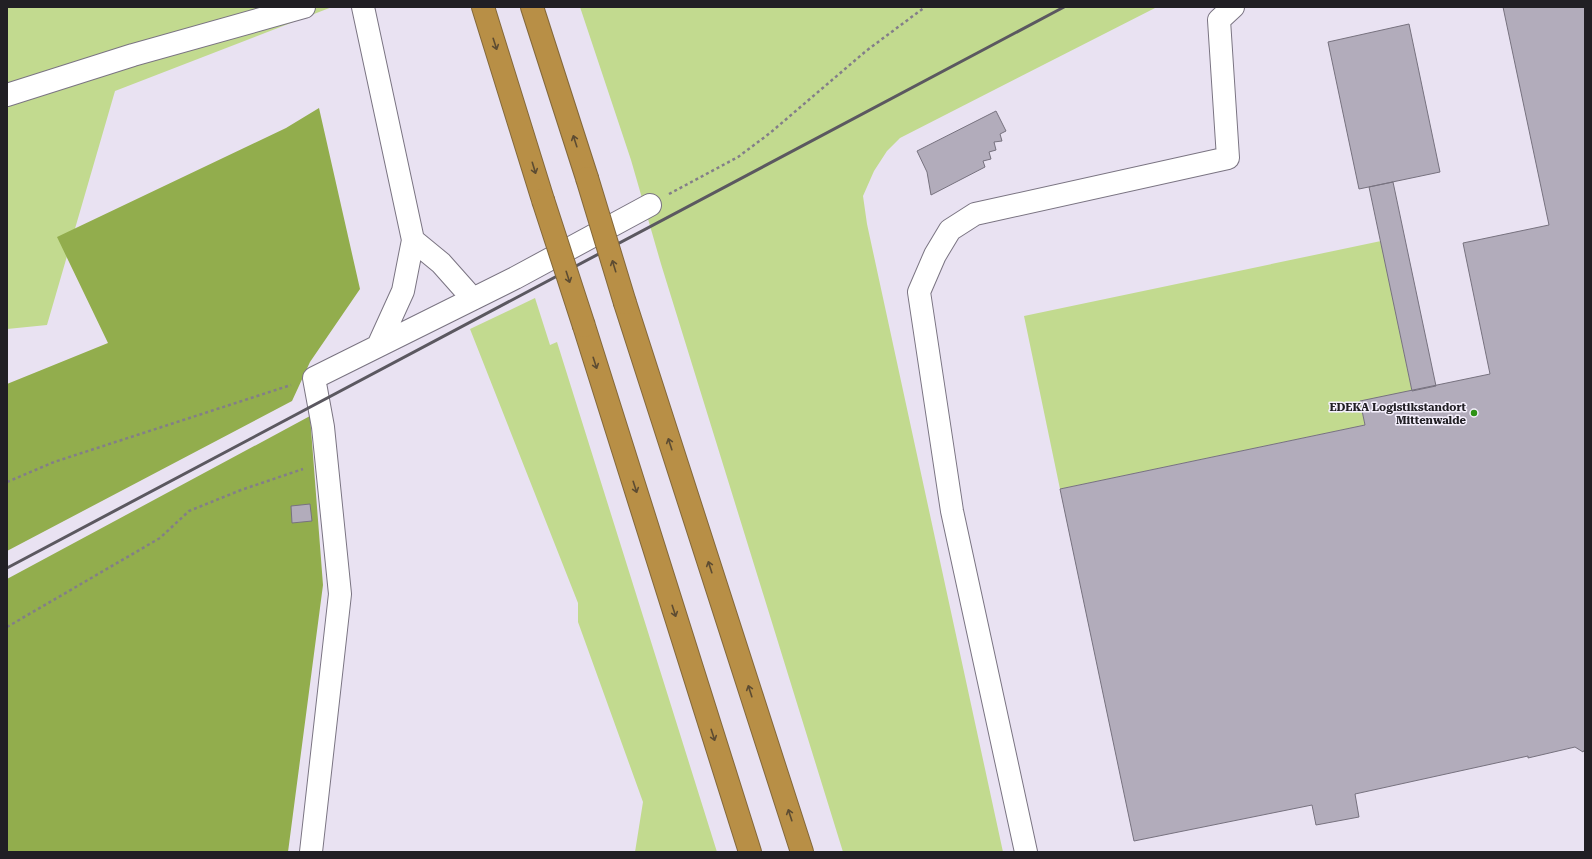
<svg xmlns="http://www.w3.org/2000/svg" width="1592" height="859" font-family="'Roboto Serif',serif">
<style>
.green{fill:#c2da8f}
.forest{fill:#92ad4d}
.building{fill:#b2acbb;stroke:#77727f}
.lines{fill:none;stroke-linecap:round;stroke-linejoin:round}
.minor-casing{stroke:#7a7482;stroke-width:24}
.highway-casing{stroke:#83683a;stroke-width:24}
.path{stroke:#837e89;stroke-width:2.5;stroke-dasharray:3 3;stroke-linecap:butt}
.minor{stroke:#fff;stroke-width:22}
.highway{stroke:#b88f46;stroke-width:22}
.rail{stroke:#5b5860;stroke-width:3}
.highway-bridge-casing{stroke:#83683a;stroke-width:24;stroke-linecap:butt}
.highway-bridge{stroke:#b88f46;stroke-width:22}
.oneway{stroke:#5d4c32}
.poi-dot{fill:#2d9215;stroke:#f5f0fd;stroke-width:1.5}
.labels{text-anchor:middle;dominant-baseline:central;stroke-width:3;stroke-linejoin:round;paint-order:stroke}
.poi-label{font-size:11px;font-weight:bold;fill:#211f24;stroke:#f5f0fd;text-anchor:end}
</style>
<rect width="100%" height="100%" fill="#e9e2f2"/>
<!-- green -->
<path class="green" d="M7,7H332L115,91L47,325L7,329Z
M580,7H1157L900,138L887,151L874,171L863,196L867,224L1003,852H843L661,264L631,160Z
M1381,241L1412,391L1360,401L1365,425L1060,489L1024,316Z
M535,298L550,345L557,342L717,852H635L643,802L578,622V603L470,329Z"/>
<!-- forest -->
<path class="forest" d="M319,108L360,289L310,362L292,401L7,551V384L108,343L57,237L286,128Z
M310,416L323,585L288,852H7V579Z"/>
<!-- building -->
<path class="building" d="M1503,7H1585V749L1583,752L1575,747L1528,758V756L1355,794L1359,817L1316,825L1312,805L1134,841L1060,489L1365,425L1360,401L1490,374L1463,243L1549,225Z
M1409,24L1440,172L1359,189L1328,42Z
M996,111L1006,131L1000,134L1002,141L994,142L996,150L989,152L991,159L983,161L985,167L931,195L927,172L917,151Z
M1393,182L1436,386L1412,391L1369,187Z
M310,504L312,521L292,523L291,506Z"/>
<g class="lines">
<!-- minor casing -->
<g class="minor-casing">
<path id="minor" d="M363,7L413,240L403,291L378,346
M7,95L133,55L304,7
M413,240L441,263L473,299
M311,852L340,594L323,427L314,378L515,278L650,205
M1026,852L952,511L919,292L935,255L950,230L975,214L1228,158L1219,20L1233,7"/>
</g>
<!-- highway casing -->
<g class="highway-casing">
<path id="highway" d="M483,7L543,200
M532,7L587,178
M625,303L802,852
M584,326L750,852"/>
</g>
<!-- path -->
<path class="path" d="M669,194L738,157L770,133L866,51L925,7
M7,482L54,462L291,385
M7,627L160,538L189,511L241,490L303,469"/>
<!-- minor -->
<use href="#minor" class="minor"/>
<!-- highway -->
<use href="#highway" class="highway"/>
<!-- rail -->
<path class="rail" d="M7,568L1064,7"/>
<!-- highway-bridge casing -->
<g class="highway-bridge-casing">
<path id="highway-bridge" d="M587,178L625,303
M543,200L584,326"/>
</g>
<!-- highway-bridge -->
<use href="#highway-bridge" class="highway-bridge"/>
</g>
<!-- one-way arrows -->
<defs><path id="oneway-shaft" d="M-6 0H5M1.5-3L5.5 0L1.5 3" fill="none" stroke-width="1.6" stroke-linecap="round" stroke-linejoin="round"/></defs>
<g class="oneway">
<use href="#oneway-shaft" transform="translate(495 44) rotate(72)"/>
<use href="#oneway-shaft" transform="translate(575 141) rotate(-108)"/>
<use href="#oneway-shaft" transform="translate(534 168) rotate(73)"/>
<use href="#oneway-shaft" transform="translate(614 266) rotate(-107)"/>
<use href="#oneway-shaft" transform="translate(568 277) rotate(72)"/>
<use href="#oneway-shaft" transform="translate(595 363) rotate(72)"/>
<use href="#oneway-shaft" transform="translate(670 444) rotate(-108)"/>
<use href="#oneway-shaft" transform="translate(635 487) rotate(72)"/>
<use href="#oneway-shaft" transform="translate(710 567) rotate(-108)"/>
<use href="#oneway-shaft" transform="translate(674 611) rotate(72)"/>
<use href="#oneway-shaft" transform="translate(750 691) rotate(-108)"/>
<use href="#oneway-shaft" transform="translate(713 735) rotate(72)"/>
<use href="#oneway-shaft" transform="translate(790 815) rotate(-108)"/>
</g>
<!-- markers -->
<circle class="poi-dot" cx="1474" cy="413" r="4"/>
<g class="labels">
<!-- poi labels -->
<g class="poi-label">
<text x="1466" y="407">EDEKA Logistikstandort<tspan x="1466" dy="13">Mittenwalde</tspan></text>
</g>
</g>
<!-- border -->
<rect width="1592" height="859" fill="none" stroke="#211f24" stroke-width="16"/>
</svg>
